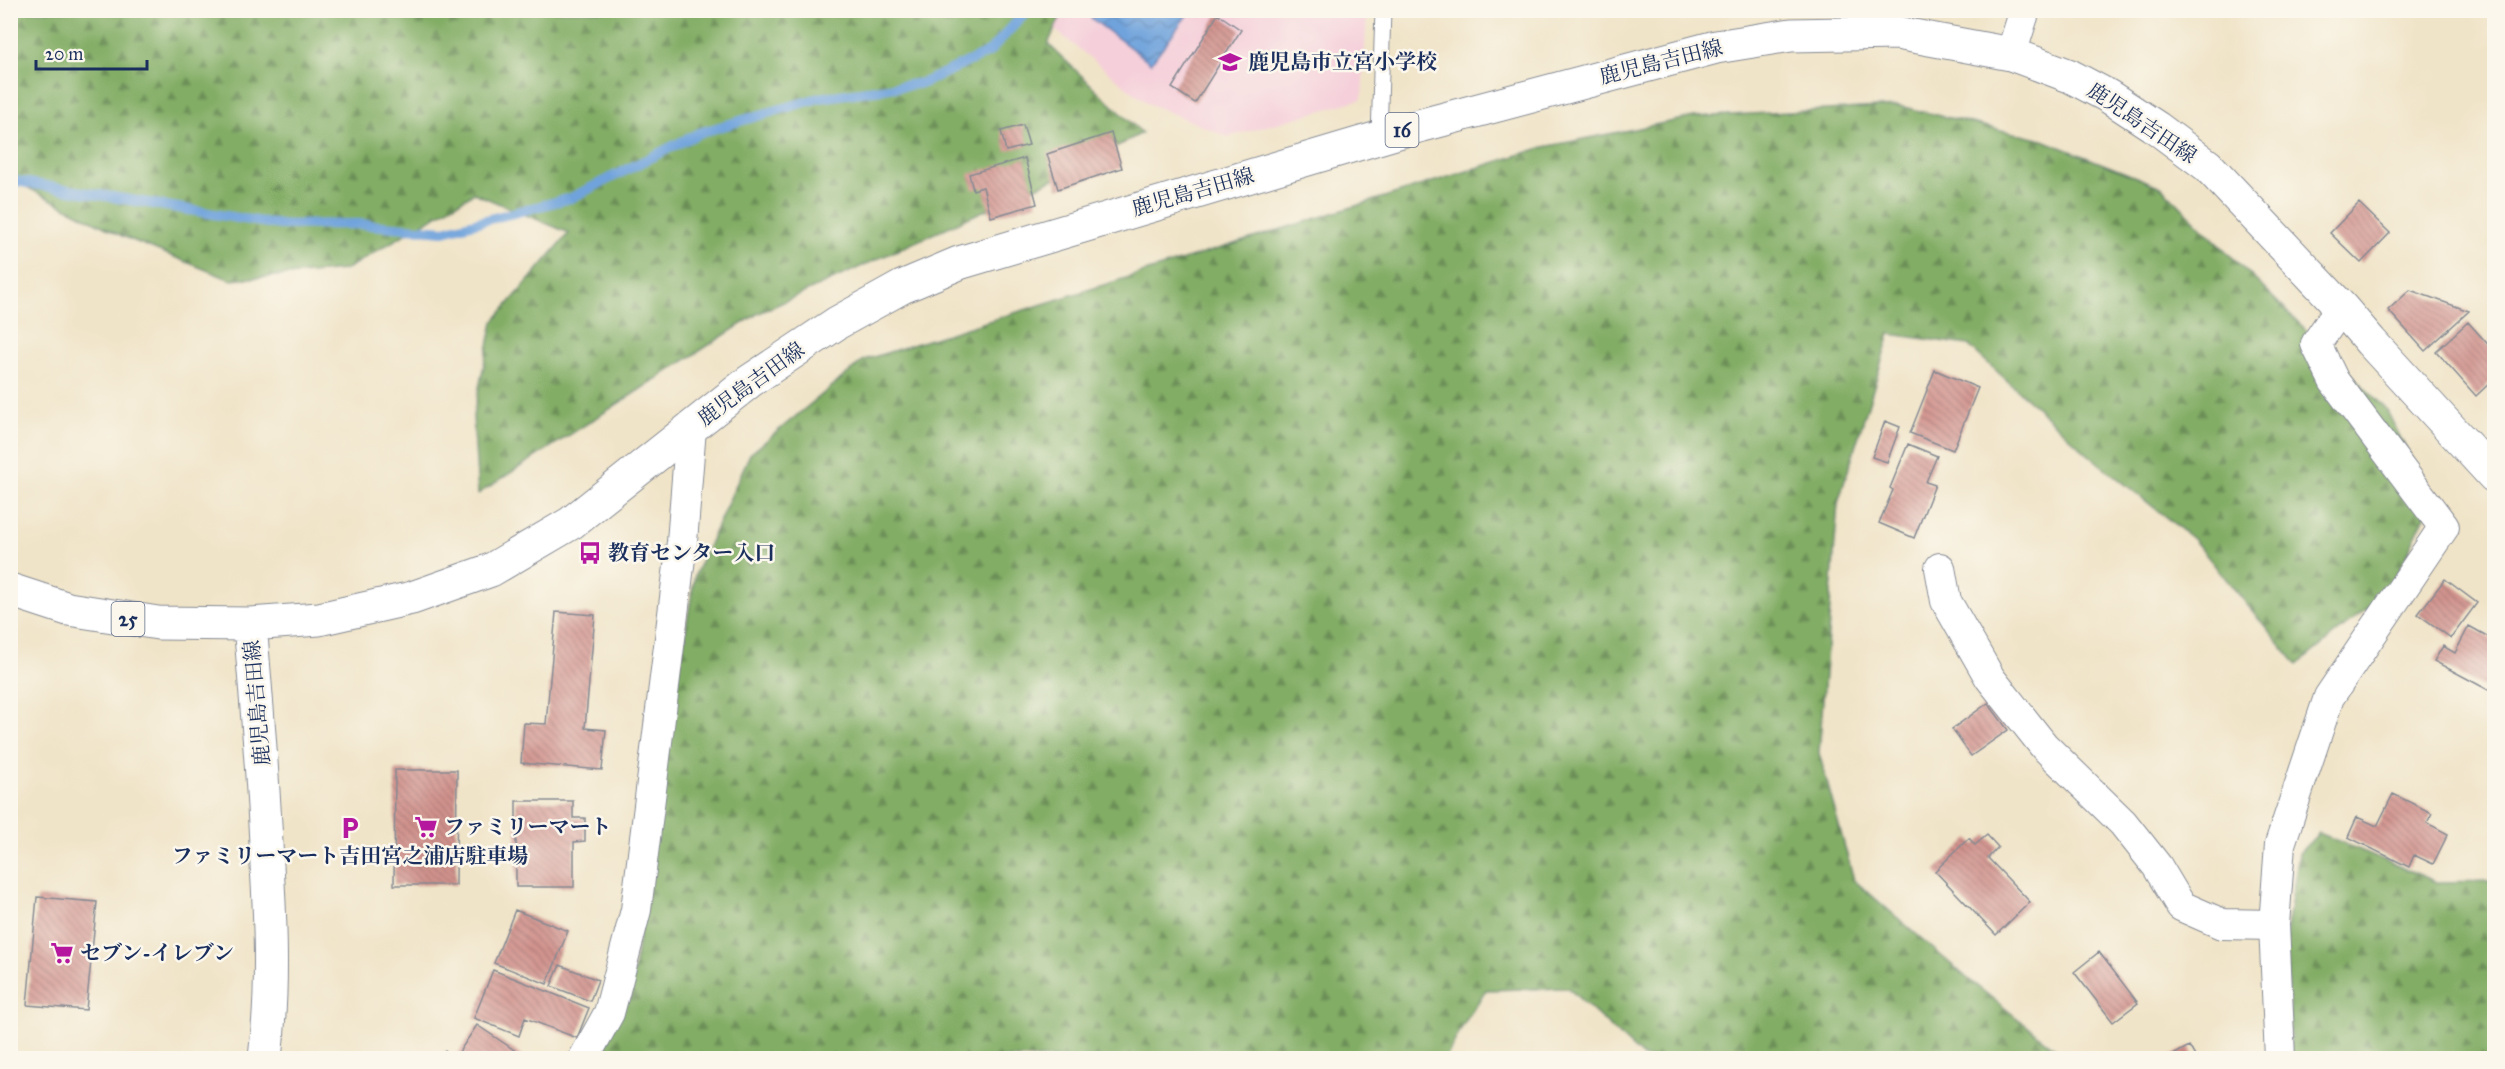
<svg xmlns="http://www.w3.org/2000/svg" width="2505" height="1069" font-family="'IM FELL Great Primer','Noto Serif JP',serif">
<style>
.built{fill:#f5cfda}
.forest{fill:url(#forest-firs);stroke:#4e6e62;stroke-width:1.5}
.water{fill:url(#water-waves);stroke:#46699d;stroke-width:1.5}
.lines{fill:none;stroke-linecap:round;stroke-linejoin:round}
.stream{stroke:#70a3dc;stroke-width:10}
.building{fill:url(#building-back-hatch)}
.service-casing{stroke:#868a93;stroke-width:17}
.minor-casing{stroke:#868a93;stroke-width:32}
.primary-casing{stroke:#868a93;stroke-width:35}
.service{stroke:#fff;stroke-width:15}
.minor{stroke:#fff;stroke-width:30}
.primary{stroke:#fff;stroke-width:33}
.labels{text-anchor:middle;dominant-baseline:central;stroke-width:5;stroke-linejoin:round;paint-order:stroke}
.shield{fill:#fbf7ec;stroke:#5e6b89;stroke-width:1.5}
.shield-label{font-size:20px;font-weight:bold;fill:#1b2f5e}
.poi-label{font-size:21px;font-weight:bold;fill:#1b2f5e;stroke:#fbf7ec;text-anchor:start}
.street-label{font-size:21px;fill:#1b2f5e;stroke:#fbf7ec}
</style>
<defs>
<pattern id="forest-firs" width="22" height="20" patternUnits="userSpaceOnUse" patternTransform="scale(1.5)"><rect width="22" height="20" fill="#82ad65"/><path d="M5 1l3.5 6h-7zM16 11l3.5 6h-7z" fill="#6a8d56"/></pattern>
<pattern id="water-waves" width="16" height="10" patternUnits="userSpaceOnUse" patternTransform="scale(1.5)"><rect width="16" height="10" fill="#70a3dc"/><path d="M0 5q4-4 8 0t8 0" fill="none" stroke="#5b85b6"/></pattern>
<pattern id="building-back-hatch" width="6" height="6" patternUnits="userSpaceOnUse" patternTransform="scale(1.5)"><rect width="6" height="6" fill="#d1928c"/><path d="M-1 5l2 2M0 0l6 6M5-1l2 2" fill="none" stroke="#a97876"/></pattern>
</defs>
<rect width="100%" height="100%" fill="#fbf7ec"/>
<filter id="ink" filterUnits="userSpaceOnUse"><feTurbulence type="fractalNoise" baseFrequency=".0167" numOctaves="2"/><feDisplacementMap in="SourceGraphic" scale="12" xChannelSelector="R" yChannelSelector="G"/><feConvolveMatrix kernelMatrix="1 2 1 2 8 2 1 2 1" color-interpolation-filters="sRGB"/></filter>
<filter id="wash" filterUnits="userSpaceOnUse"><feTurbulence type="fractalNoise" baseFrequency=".008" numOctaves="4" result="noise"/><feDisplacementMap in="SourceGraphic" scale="24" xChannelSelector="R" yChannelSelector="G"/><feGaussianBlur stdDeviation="1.35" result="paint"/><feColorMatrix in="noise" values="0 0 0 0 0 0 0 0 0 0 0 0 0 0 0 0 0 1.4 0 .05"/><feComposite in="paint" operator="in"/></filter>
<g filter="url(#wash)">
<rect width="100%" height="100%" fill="#f0e4c8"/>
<!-- built -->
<path class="built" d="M1065,10L1367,11L1362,99L1228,137L1147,103L1050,26Z"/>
<!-- forest -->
<path class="forest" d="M10,11H1063L1048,44L1142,133L1069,172L757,314L478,494L473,416L493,322L569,233L474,193L345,270L231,280L122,236L11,179Z
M1899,106L2043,140L2161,187L2386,409L2432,501L2390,590L2297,665L2193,539L2090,456L1968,345L1890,334L1838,503L1819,753L1854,880L1967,978L2067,1058H1644L1568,988L1486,990L1463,1025L1446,1058H601L632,984L668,733L695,575L750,454L864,360L1544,147L1694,117Z
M2319,833L2437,882L2494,881V1058H2291L2286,935L2299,853Z"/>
<!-- water -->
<path class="water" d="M1096,11V10L1190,11L1151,63L1091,18Z"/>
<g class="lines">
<!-- stream -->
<path class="stream" d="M10,180L280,225L357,224L444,231L571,198L699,133L819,98L923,83L989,52L1028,10"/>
</g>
<g id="blocks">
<!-- building -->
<path class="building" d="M1218,14L1241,30L1195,103L1172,88Z
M1023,125L1029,145L1006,151L1001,131Z
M1111,133L1122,168L1058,189L1047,154Z
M1025,158L1037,204L991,217L983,187L973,190L969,174Z
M2359,203L2390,233L2361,263L2330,233Z
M2410,290L2469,311L2425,351L2388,310Z
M2468,322L2494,351V379L2476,396L2436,351Z
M1935,370L1978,388L1953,450L1910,433Z
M1885,421L1900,427L1887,462L1872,457Z
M1908,444L1937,456L1926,482L1935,485L1914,538L1879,523L1893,490L1890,488Z
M2445,579L2477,603L2451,638L2418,614Z
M556,612L595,615L585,728L606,730L602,770L521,763L524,723L546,724Z
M2469,626L2494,640V693L2434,661L2443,646L2455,653Z
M1988,703L2008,730L1971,756L1952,729Z
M395,770H457L456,885H394Z
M2393,794L2432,813L2427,823L2448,834L2433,864L2414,855L2409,867L2348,837L2357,817L2377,826Z
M516,801H573V818H585V841L574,842V887H516Z
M1987,835L1998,847L1988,858L2030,902L1996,935L1935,871L1969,838L1975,845Z
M37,897L97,902L86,1010L27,1005Z
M515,910L568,931L547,984L494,963Z
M2099,952L2138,1003L2113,1022L2074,972Z
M560,965L598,980L590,1001L551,986Z
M493,970L589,1008L577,1038L525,1018L519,1036L474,1018Z
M477,1025L526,1058H440L445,1051L455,1058Z
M2189,1046L2196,1058H2168Z"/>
</g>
</g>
<g filter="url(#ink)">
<use href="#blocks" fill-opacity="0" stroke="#868a93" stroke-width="1.5"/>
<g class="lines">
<!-- service casing -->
<g class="service-casing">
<path id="service" d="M1379,137L1383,10"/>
</g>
<!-- minor casing -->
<g class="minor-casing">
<path id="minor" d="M2011,54L2025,10
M1940,568L1946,601L1990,678L2044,746L2123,823L2157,866L2181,906L2222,924L2274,925
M584,1058L609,1013L636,910L682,542L691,428
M2280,1058L2274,925L2280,844L2329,697L2444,527L2334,381L2316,344L2341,307"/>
</g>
<!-- primary casing -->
<g class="primary-casing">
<path id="primary" d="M10,590L68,609L158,623L250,624L319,619L412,598L491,570L571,523L750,381L837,323L902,287L959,263L1415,127L1716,47L1791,35L1897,33L2011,54L2070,76L2108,96L2157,128L2208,166L2341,307L2371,342L2494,476
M250,624C257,705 264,785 267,866C271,930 273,995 265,1058"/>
</g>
<!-- service -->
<use href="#service" class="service"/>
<!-- minor -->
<use href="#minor" class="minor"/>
<!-- primary -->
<use href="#primary" class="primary"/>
</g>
</g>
<!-- icons -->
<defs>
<g id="school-bare" transform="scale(1.8)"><path d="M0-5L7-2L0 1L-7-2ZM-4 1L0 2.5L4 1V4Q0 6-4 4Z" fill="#b5179e" stroke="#fbf7ec" stroke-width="2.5" paint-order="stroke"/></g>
<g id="bus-bare" transform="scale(1.8)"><path d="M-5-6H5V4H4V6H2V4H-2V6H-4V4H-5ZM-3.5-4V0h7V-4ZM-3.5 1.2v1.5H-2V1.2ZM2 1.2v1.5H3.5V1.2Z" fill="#b5179e" stroke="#fbf7ec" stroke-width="2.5" paint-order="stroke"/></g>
<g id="supermarket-bare" transform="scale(1.8)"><path d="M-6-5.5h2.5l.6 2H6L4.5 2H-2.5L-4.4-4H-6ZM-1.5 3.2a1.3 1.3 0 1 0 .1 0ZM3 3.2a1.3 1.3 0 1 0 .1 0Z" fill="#b5179e" stroke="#fbf7ec" stroke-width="2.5" paint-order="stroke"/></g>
<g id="parking-bare" transform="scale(1.8)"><path d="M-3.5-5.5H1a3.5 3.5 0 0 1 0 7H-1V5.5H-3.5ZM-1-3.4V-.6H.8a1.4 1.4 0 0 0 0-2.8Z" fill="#b5179e" stroke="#fbf7ec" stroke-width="2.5" paint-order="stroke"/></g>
</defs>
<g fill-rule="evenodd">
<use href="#school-bare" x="1230" y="62"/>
<use href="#bus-bare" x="590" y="553"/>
<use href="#supermarket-bare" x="426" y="827"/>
<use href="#parking-bare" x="350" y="828"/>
<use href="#supermarket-bare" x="62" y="953"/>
</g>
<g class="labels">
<!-- shield labels -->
<g class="shield">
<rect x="1385.5" y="113" width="33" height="34" rx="4.5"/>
<rect x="111.5" y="602" width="33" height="34" rx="4.5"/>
</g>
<g class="shield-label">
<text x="1402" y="130">16</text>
<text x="128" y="619">25</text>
</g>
<!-- poi labels -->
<g class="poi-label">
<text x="1248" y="62">鹿児島市立宮小学校</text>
<text x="608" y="553">教育センター入口</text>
<text x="444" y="827">ファミリーマート</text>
<text x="350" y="856" text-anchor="middle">ファミリーマート吉田宮之浦店駐車場</text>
<text x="80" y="953">セブン-イレブン</text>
</g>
<!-- street labels -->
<g class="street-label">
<text transform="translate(1661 62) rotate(-14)">鹿児島吉田線</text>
<text transform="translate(2142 123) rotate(34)">鹿児島吉田線</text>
<text transform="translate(1193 192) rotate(-16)">鹿児島吉田線</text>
<text transform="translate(751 384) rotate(-36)">鹿児島吉田線</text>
<text transform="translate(257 703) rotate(-95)">鹿児島吉田線</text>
</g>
</g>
<!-- margin -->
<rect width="2505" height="1069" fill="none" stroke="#fbf7ec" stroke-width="36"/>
<!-- scale -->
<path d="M36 60v9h111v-9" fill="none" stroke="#1b2f5e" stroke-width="3"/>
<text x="45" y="60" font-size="18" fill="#1b2f5e" stroke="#fbf7ec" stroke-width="4.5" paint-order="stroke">20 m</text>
</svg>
